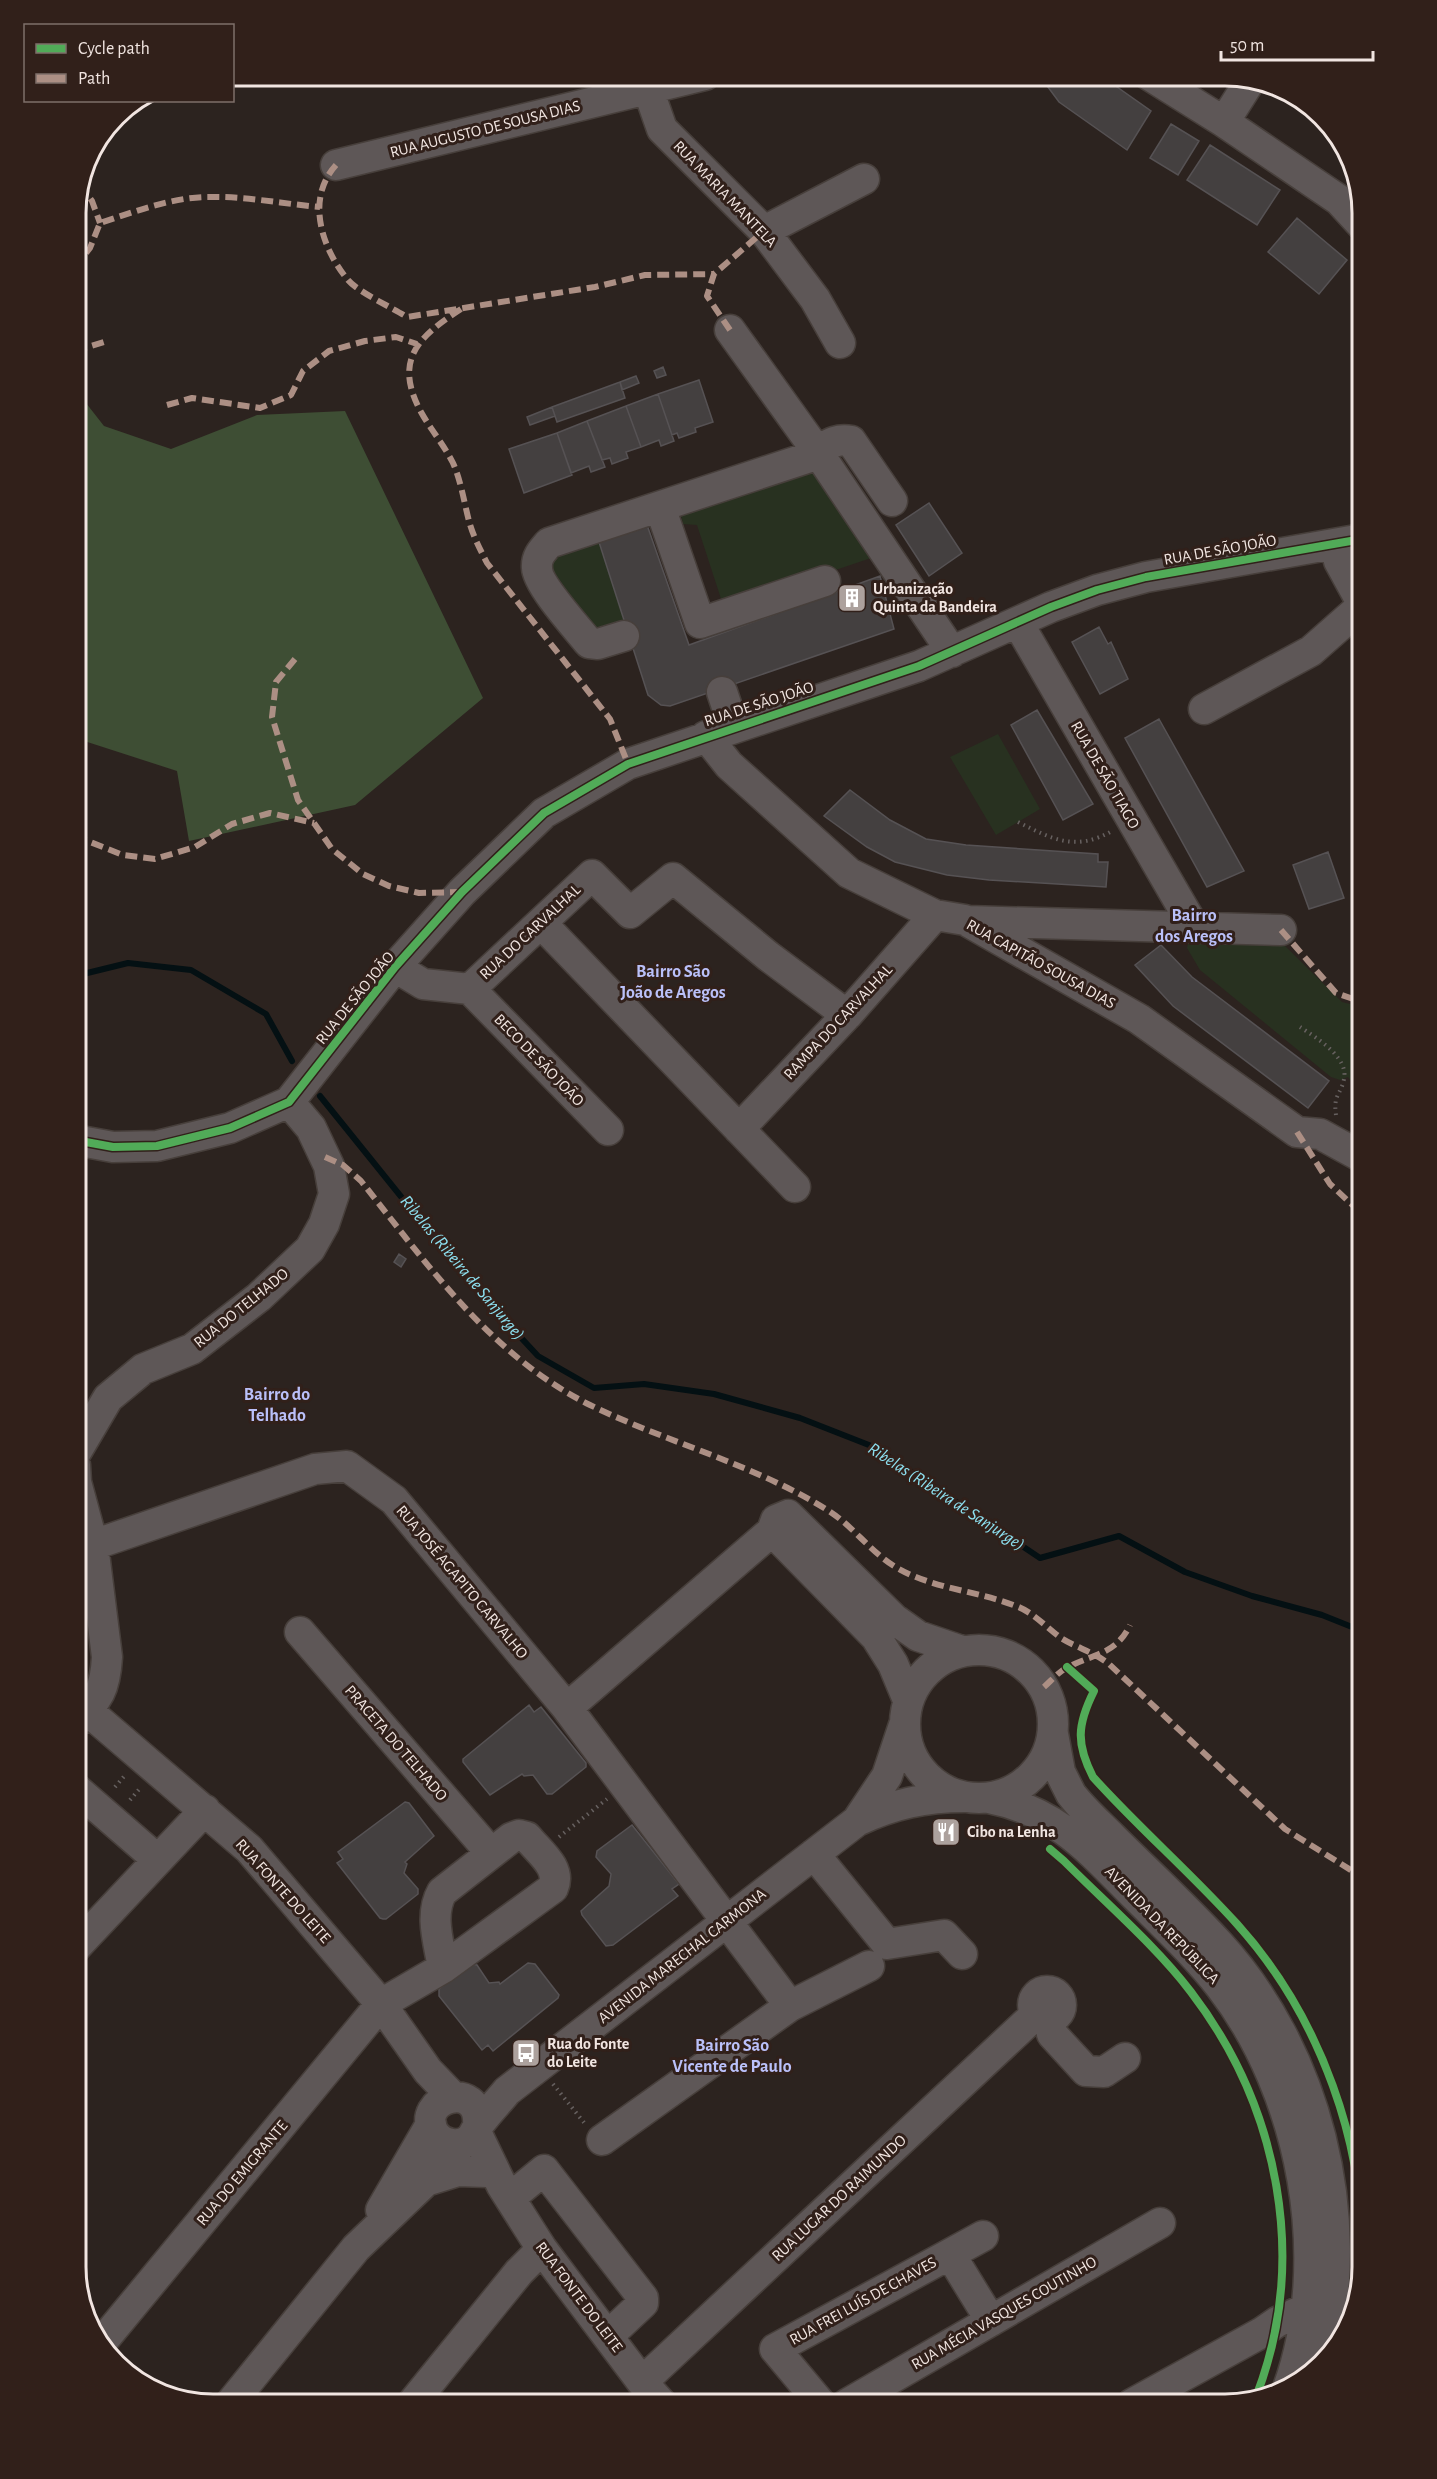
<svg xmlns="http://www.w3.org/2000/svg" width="1437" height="2479" font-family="'Alegreya Sans',sans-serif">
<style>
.green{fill:#283120}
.forest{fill:#3e4e34}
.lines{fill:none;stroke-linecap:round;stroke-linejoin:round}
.stream{stroke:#041013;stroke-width:6}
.building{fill:#444040;stroke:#565254;stroke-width:1.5}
.minor-casing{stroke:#473f3b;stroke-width:33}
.path{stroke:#676160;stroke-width:4;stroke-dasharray:1.5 4.5;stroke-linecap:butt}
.minor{stroke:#5e5757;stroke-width:30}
.quiet{stroke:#ac8f84;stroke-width:6;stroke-dasharray:12 6;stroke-linecap:butt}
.cycleway-casing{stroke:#31201a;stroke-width:11}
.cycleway{stroke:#51ab58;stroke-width:8}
.labels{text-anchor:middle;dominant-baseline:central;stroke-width:6;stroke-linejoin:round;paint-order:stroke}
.street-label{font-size:16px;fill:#f1e5e1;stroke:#31201a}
.poi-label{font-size:16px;font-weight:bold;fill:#f1e5e1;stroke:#31201a;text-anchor:start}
.neighbourhood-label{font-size:18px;font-weight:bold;fill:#bac0f9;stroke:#31201a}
.water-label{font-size:18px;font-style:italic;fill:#8de0f0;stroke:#31201a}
.rim{fill:none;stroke:#f1e5e1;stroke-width:3}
</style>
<rect width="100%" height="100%" fill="#2c231f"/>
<!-- green -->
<path class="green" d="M814,471L874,557L724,608L697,525L683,524L681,515Z
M598,539L624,620L595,628L550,575V558Z
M998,734L1040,809L996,835L950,757Z
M1189,940L1282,943L1342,1002L1362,1007V1100L1356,1101L1355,1086L1348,1077L1340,1080L1331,1077L1200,970L1187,948Z"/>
<!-- forest -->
<path class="forest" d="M75,389L104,426L171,449L257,415L345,411L483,698L355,805L189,841L177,771L75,738Z"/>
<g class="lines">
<!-- stream -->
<path class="stream" d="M75,976L128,963L191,970L266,1014L292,1061
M320,1096L473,1286L538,1356L594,1388L644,1384L714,1394L800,1418L874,1447L1040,1558L1119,1536L1185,1572L1252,1596L1322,1615L1362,1631"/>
</g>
<!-- building -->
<path class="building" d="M1039,75H1100L1151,111L1127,150L1059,102Z
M1171,124L1199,141L1178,175L1150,158Z
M1210,145L1280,190L1257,225L1187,180Z
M1297,218L1347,260L1319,294L1268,252Z
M663,367L666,375L657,378L654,371Z
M636,376L639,383L622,390L620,382Z
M699,380L713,422L695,428L696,432L679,438L677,433L672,435L658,394Z
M620,382L625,398L557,422L552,407Z
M658,394L674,441L661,446L659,440L641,447L626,406Z
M626,406L641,447L626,452L628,458L612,464L610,458L602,460L587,421Z
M552,407L555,416L530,425L527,417Z
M587,421L605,467L591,472L589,466L571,473L557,433Z
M557,433L572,475L524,493L509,449Z
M929,503L962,553L929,576L896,525Z
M646,522L689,645L880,576L894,629L670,706L661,705L648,695L598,539Z
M1099,627L1108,644L1111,642L1128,679L1100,694L1072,642Z
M1037,710L1093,804L1063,820L1011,725Z
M1159,719L1244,871L1207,887L1125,738Z
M850,790L890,820L926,839L966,845L1098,854V862H1108L1106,887L989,880L947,875L895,862L867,847L824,816Z
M1328,852L1344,898L1309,909L1293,865Z
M1161,945L1192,977L1329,1081L1308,1108L1173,1006L1135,965Z
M399,1254L406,1259L401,1267L394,1262Z
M529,1705L534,1712L541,1707L586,1763V1767L552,1794H547L533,1775L524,1776L522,1774L490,1795L463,1762V1759Z
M405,1802L409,1803L434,1836L405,1862L407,1864L404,1873L418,1889V1894L386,1919H383L380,1918L337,1863L343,1859L338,1852Z
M632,1825L679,1884L672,1889L678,1896L613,1945L606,1946L582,1915L581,1911L609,1886L611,1874L596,1857L597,1851Z
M528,1963L535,1964L559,1995L558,1998L493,2051L488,2045L482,2050L439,1996V1989L472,1964L477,1965L489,1983L499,1982L500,1984Z"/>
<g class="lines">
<!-- minor casing -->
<g class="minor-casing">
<path id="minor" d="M1149,75L1224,122L1339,200L1362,225
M634,76L648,89L662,129L764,231L815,299L840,343
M1224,122L1250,81
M336,165L705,75
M764,231L864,179
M730,330L819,454L952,652
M817,451C829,444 837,438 851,441L892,501
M660,507L700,623L825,581
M1335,544L1339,561L1362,603
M1018,623L1194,927
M624,636L598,644L589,643C577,628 537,584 537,568C536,557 542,551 549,543L819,454
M722,692L734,728
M1204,709L1311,651L1362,606
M706,736L729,765L849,873L935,915L965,920L1139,1019L1297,1132L1320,1134L1362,1157
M968,921L1281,930
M541,923L795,1187
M395,967L423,984L470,989L592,875L630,913L673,878L768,956L847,1015
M470,989L608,1130
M739,1129L847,1015L935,915
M75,1140L113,1147L157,1146L230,1128L289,1102L395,967L462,892L544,813L628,764L919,666L1051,607L1097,590L1146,577L1362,539
M75,1454L108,1398L143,1369L192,1349L259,1297L310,1249L324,1224L334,1194L329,1166L311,1128L289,1102
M93,1545L315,1469L347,1466L394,1500L567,1708L790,2006
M300,1632L491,1853
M905 1724a74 74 0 1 1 148 0a74 74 0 1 1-148 0Z
M75,1700L249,1849L381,2004L428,2071L453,2097
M908,1700L893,1664L876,1637L772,1531L776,1520L788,1515L894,1619L918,1636L962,1651
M567,1708L772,1531
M75,1723C98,1698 105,1692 107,1657L93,1545L76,1482L75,1465
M1053,1734L1060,1772L1071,1794C1083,1810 1098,1823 1112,1837C1147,1872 1184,1906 1218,1943C1317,2051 1358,2215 1322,2358
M75,1788L158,1860
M989,1798C1057,1811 1090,1851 1136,1897C1165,1926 1195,1954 1220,1986C1303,2093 1334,2260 1288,2388
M857,1821L887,1776L904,1725
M814,1854L887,1944L944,1935L962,1954
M75,1948L205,1810
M1033 2005a14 14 0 1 1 28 0a14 14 0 1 1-28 0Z
M1049,2019L1052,2034L1086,2071L1104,2072L1125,2058
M478,2125C481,2078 414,2098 434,2133C442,2145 460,2148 470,2139C475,2134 476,2128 480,2123C488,2112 498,2102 507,2091L857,1821C893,1804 925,1797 965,1797
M476,2132L502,2186L542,2249L642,2382L662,2404
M602,2140L790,2006L869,1966
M426,2181L458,2171L487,2172
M510,2198L544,2170L643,2298V2303L608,2336
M381,2210L431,2124
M950,2254L983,2236
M102,2342L381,2004L443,1968L553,1888C562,1868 539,1852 527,1837L519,1835L511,1838L442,1892C429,1915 439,1943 443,1968
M642,2382L1036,2014
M230,2404L356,2248L426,2181L452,2144
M412,2404L519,2272L542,2249
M821,2404L775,2349L950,2254L991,2321
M847,2404L1160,2223
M1132,2404L1261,2333L1277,2322L1305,2309"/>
</g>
<!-- path -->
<path class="path" d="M1018,822C1052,839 1075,852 1112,831
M1300,1027C1315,1037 1349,1057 1344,1079C1341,1095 1333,1094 1336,1115
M115,1787L126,1774
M130,1800L141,1787
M559,1837L607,1799
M553,2084L586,2125"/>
<!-- minor -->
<use href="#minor" class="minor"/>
<!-- quiet -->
<path class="quiet" d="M336,165C305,199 322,249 348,280C358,292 393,308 407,317L595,287L645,275L714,274
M80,184L92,201L100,223
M75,267L90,248L100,223C134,212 172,197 209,197C246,196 283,204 320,207
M461,309C418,337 393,360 421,412C431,430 444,445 453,463C461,481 464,502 469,521C473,536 480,549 487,563L610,719L628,764
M730,330L707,296L714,274L764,231
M75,351L104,342
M167,405L192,398L260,408L291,395L303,371L329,351L365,341L396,337L417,344
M295,659L276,682L272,717L298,800L332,849L363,874L389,886L419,893L462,892
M75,836L123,855L155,859L195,847L232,824L270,813L314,823
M1281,930L1336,993L1362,1002
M1297,1132L1330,1184L1362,1214
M325,1157L343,1165L361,1181C428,1265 491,1356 590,1405C668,1443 754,1464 829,1511C854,1527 873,1555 899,1569C935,1589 978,1591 1016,1606C1033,1612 1047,1628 1061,1638C1077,1648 1094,1652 1109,1664L1285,1829L1362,1877
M1044,1687C1052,1680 1060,1670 1070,1666C1095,1654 1117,1653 1130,1625"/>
<!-- cycleway casing -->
<g class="cycleway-casing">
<path id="cycleway" d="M75,1140L113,1147L157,1146L230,1128L289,1102L395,967L462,892L544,813L628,764L919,666L1051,607L1097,590L1146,577L1362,539
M1067,1667L1094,1691C1077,1725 1076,1744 1093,1777C1139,1828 1191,1873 1237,1924C1319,2015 1369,2148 1361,2271
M1050,1849L1064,1861C1105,1902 1157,1947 1191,1992C1279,2107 1309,2260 1256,2397"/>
</g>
<!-- cycleway -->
<use href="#cycleway" class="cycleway"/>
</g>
<!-- icons -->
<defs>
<g id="building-square" transform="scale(1.5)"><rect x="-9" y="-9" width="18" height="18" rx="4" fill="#aca19d" stroke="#31201a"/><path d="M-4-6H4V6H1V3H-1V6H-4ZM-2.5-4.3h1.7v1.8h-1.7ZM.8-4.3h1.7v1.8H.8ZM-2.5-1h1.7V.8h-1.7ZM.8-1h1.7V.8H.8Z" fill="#fff"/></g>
<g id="restaurant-square" transform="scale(1.5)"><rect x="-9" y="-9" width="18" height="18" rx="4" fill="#aca19d" stroke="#31201a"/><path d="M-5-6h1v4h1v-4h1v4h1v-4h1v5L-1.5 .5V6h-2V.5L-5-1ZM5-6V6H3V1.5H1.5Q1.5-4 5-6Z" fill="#fff"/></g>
<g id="bus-square" transform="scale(1.5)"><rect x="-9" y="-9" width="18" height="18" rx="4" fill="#aca19d" stroke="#31201a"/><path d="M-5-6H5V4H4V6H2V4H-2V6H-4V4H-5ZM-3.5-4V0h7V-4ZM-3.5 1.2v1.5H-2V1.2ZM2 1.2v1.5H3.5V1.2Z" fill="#fff"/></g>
</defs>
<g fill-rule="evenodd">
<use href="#building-square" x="852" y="598"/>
<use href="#restaurant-square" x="946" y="1832"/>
<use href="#bus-square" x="526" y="2053"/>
</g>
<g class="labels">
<!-- street labels -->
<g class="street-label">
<text transform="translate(485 129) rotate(-14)">RUA AUGUSTO DE SOUSA DIAS</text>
<text transform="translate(725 194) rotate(46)">RUA MARIA MANTELA</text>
<text transform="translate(1220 550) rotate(-10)">RUA DE SÃO JOÃO</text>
<text transform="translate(759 704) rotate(-18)">RUA DE SÃO JOÃO</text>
<text transform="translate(1105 775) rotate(60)">RUA DE SÃO TIAGO</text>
<text transform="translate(530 932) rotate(-43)">RUA DO CARVALHAL</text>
<text transform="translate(1041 964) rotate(29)">RUA CAPITÃO SOUSA DIAS</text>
<text transform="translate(355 998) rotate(-51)">RUA DE SÃO JOÃO</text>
<text transform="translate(838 1022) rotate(-47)">RAMPA DO CARVALHAL</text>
<text transform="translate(539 1060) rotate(46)">BECO DE SÃO JOÃO</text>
<text transform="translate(241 1308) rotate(-39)">RUA DO TELHADO</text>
<text transform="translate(462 1582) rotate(50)">RUA JOSÉ AGAPITO CARVALHO</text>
<text transform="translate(396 1743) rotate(49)">PRACETA DO TELHADO</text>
<text transform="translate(283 1891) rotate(48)">RUA FONTE DO LEITE</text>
<text transform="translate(1162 1925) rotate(46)">AVENIDA DA REPÚBLICA</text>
<text transform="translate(682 1956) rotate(-38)">AVENIDA MARECHAL CARMONA</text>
<text transform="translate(242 2173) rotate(-50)">RUA DO EMIGRANTE</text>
<text transform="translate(839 2198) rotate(-43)">RUA LUGAR DO RAIMUNDO</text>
<text transform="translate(579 2297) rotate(53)">RUA FONTE DO LEITE</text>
<text transform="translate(863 2301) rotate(-29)">RUA FREI LUÍS DE CHAVES</text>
<text transform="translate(1004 2313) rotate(-30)">RUA MÉCIA VASQUES COUTINHO</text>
</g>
<!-- poi labels -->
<g class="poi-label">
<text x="873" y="589">Urbanização<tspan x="873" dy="18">Quinta da Bandeira</tspan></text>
<text x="967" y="1832">Cibo na Lenha</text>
<text x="547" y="2044">Rua do Fonte<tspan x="547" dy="18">do Leite</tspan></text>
</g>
<!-- neighbourhood labels -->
<g class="neighbourhood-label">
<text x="1194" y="916">Bairro<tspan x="1194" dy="21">dos Aregos</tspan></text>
<text x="673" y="972">Bairro São<tspan x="673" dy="21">João de Aregos</tspan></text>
<text x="277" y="1395">Bairro do<tspan x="277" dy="21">Telhado</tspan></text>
<text x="732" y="2046">Bairro São<tspan x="732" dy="21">Vicente de Paulo</tspan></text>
</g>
<!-- water labels -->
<g class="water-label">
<text transform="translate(462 1268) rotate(50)">Ribelas (Ribeira de Sanjurge)</text>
<text transform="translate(946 1497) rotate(33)">Ribelas (Ribeira de Sanjurge)</text>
</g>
</g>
<!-- crop -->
<path d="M0 0H1437V2479H0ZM213 86H1225A127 127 0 0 1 1352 213V2267A127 127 0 0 1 1225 2394H213A127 127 0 0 1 86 2267V213A127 127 0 0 1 213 86Z" fill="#31201a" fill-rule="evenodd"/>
<path class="rim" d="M213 86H1225A127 127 0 0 1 1352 213V2267A127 127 0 0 1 1225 2394H213A127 127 0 0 1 86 2267V213A127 127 0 0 1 213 86Z"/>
<!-- legend -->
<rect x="24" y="24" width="210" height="78" fill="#31201a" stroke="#7e6f6a" stroke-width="1.5"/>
<rect x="36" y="44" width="30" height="9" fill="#51ab58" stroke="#7e6f6a" stroke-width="1.5"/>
<text x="78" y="54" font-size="18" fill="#f1e5e1">Cycle path</text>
<rect x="36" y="74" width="30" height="9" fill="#ac8f84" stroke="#7e6f6a" stroke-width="1.5"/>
<text x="78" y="84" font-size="18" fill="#f1e5e1">Path</text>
<!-- scale -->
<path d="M1221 51v9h152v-9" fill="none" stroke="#f1e5e1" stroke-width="3"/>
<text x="1230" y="51" font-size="18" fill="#f1e5e1" stroke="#31201a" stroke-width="4.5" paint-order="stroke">50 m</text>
</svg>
